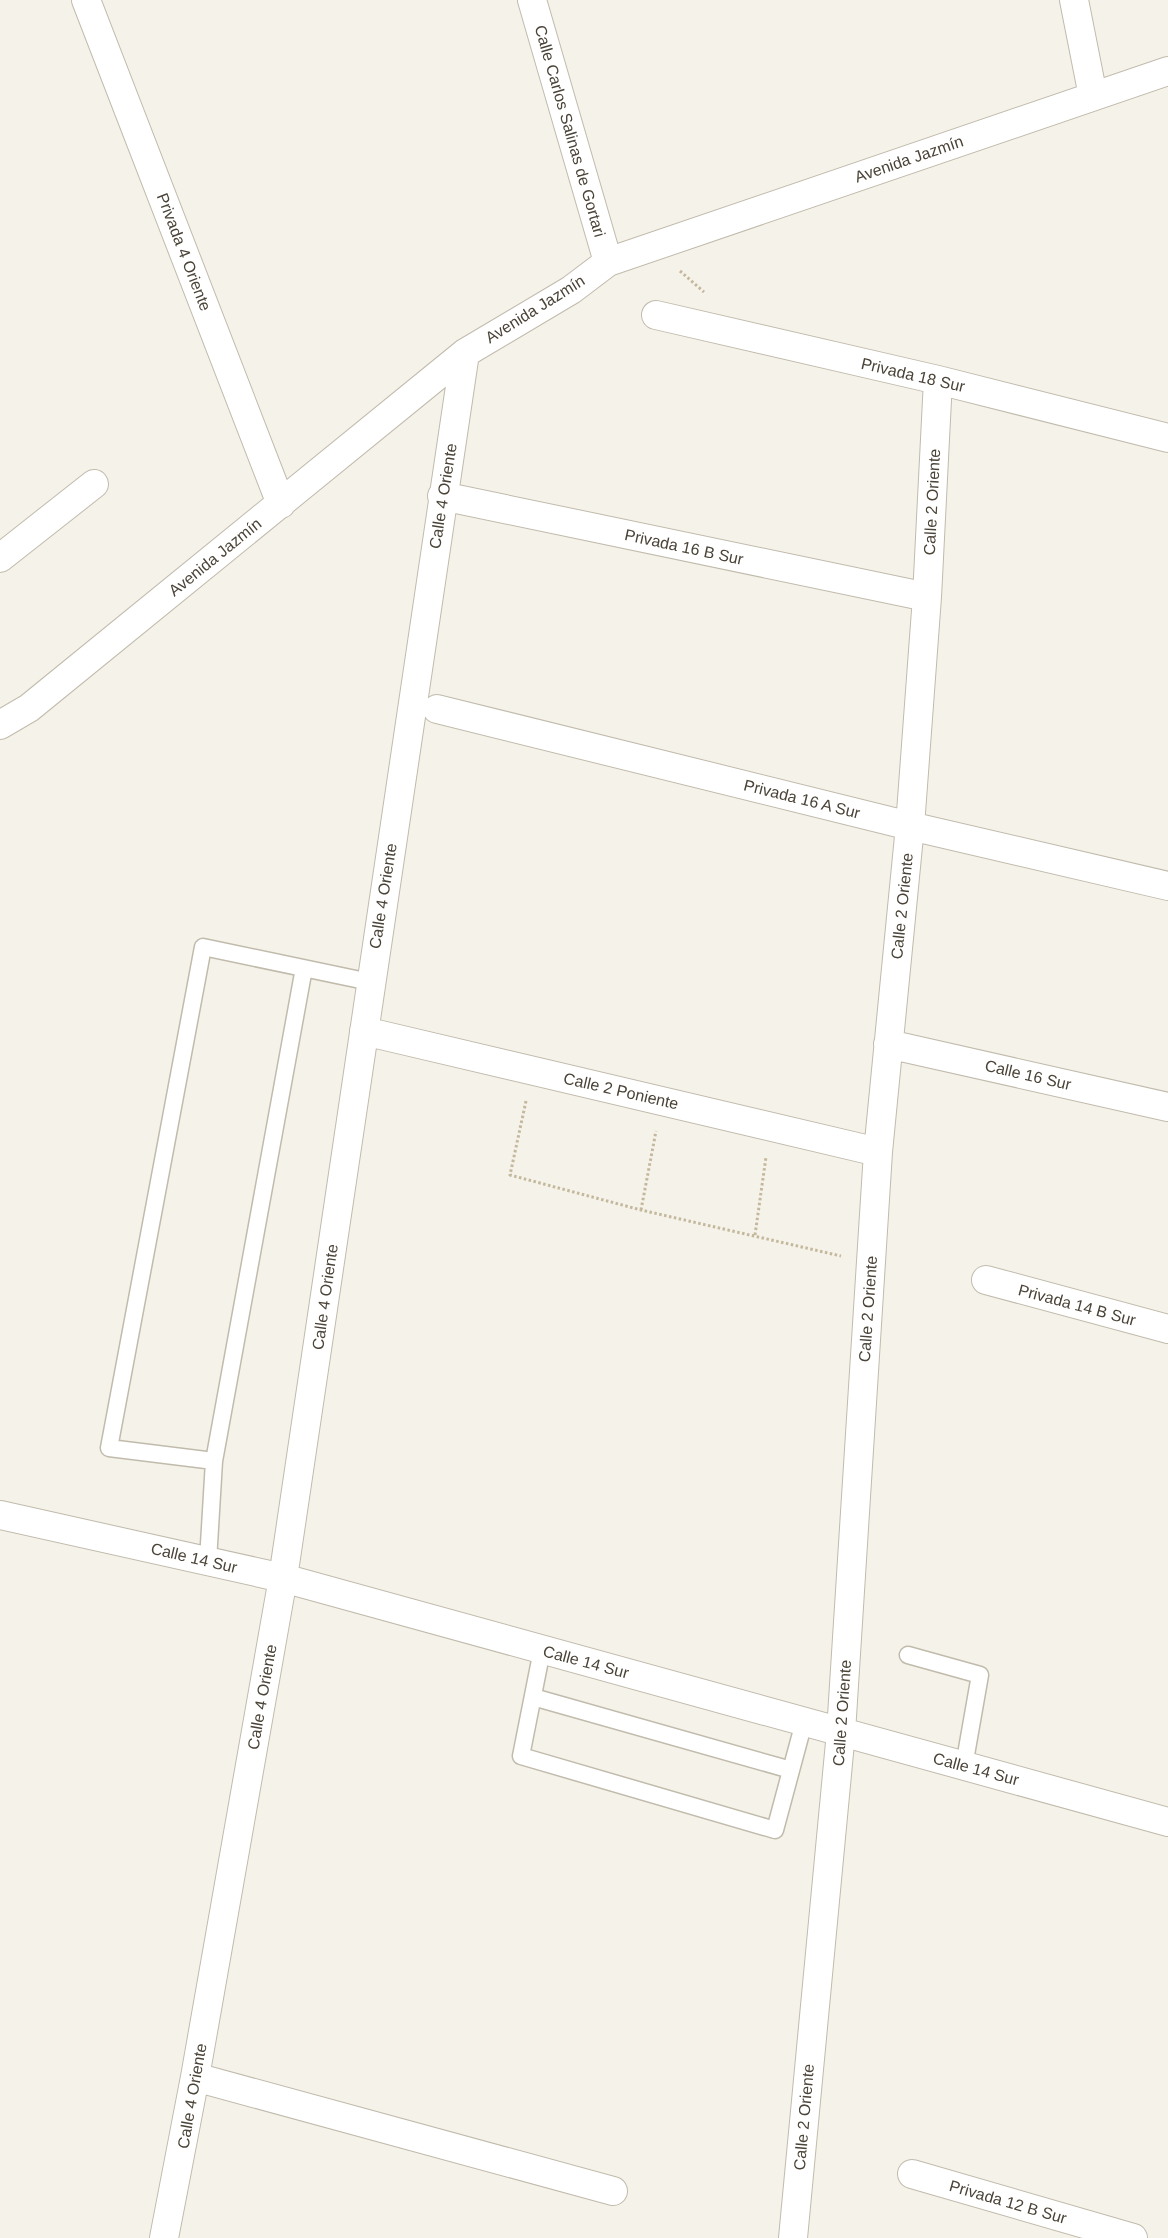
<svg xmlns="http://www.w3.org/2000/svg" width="1168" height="2238" font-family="Helvetica,sans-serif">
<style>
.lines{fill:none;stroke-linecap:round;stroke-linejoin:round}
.service-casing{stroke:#c1bbac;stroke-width:19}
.minor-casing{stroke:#c1bbac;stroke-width:30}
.path{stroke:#c4b89c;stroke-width:3;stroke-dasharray:2.5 2.5;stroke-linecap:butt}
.service{stroke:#fff;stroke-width:16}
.minor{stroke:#fff;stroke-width:28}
.labels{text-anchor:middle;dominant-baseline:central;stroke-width:4;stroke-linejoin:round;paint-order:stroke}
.street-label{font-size:16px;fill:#4a4337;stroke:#fff}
</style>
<rect width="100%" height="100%" fill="#f5f2ea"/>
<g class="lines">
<!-- service casing -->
<g class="service-casing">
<path id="service" d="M304,968L214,1461L109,1448L203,947L370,982
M208,1561L214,1461
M542,1650L521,1756L775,1830L804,1722
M908,1655L980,1675L964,1766
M533,1697L791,1770"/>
</g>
<!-- minor casing -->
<g class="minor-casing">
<path id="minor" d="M86,0L281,504
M532,0L608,262
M1074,0L1093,96
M656,315L938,380L1168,438
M442,496L927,597
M0,558L94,484
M437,709L910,826L1168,886
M0,725L29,708L465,353L571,290L608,262L1168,71
M364,1031L878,1152
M888,1044L1168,1107
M986,1280L1168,1329
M0,1515L283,1578L1168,1822
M195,2077L613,2191
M912,2174L1133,2238
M164,2238L195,2077L283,1578L465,353
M793,2238L841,1732L878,1152L910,826L927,597L938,380"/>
</g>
<!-- path -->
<path class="path" d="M680,271L704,292
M526,1101L510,1175L641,1210L841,1256
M641,1210L656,1131
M755,1235L766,1157"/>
<!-- service -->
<use href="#service" class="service"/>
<!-- minor -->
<use href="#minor" class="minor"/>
</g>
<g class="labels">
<!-- street labels -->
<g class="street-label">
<text transform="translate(570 131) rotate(74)">Calle Carlos Salinas de Gortari</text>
<text transform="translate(909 159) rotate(-19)">Avenida Jazmín</text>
<text transform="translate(184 252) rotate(69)">Privada 4 Oriente</text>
<text transform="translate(535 309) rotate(-32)">Avenida Jazmín</text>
<text transform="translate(913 375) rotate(13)">Privada 18 Sur</text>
<text transform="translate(443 496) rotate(-81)">Calle 4 Oriente</text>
<text transform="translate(932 502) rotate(-87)">Calle 2 Oriente</text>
<text transform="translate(684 547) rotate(12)">Privada 16 B Sur</text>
<text transform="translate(215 557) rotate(-39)">Avenida Jazmín</text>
<text transform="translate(802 799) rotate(14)">Privada 16 A Sur</text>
<text transform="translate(383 896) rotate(-81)">Calle 4 Oriente</text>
<text transform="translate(902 906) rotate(-84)">Calle 2 Oriente</text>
<text transform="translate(1028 1075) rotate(13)">Calle 16 Sur</text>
<text transform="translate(621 1091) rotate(13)">Calle 2 Poniente</text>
<text transform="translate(325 1297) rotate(-82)">Calle 4 Oriente</text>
<text transform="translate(1077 1305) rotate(15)">Privada 14 B Sur</text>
<text transform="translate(868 1309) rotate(-86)">Calle 2 Oriente</text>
<text transform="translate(194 1558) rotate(13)">Calle 14 Sur</text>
<text transform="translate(586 1662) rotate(15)">Calle 14 Sur</text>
<text transform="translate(262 1697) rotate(-80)">Calle 4 Oriente</text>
<text transform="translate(842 1713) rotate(-86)">Calle 2 Oriente</text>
<text transform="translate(976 1769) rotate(15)">Calle 14 Sur</text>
<text transform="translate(192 2096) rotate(-80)">Calle 4 Oriente</text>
<text transform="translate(804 2117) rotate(-85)">Calle 2 Oriente</text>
<text transform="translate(1008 2202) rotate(16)">Privada 12 B Sur</text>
</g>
</g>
</svg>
